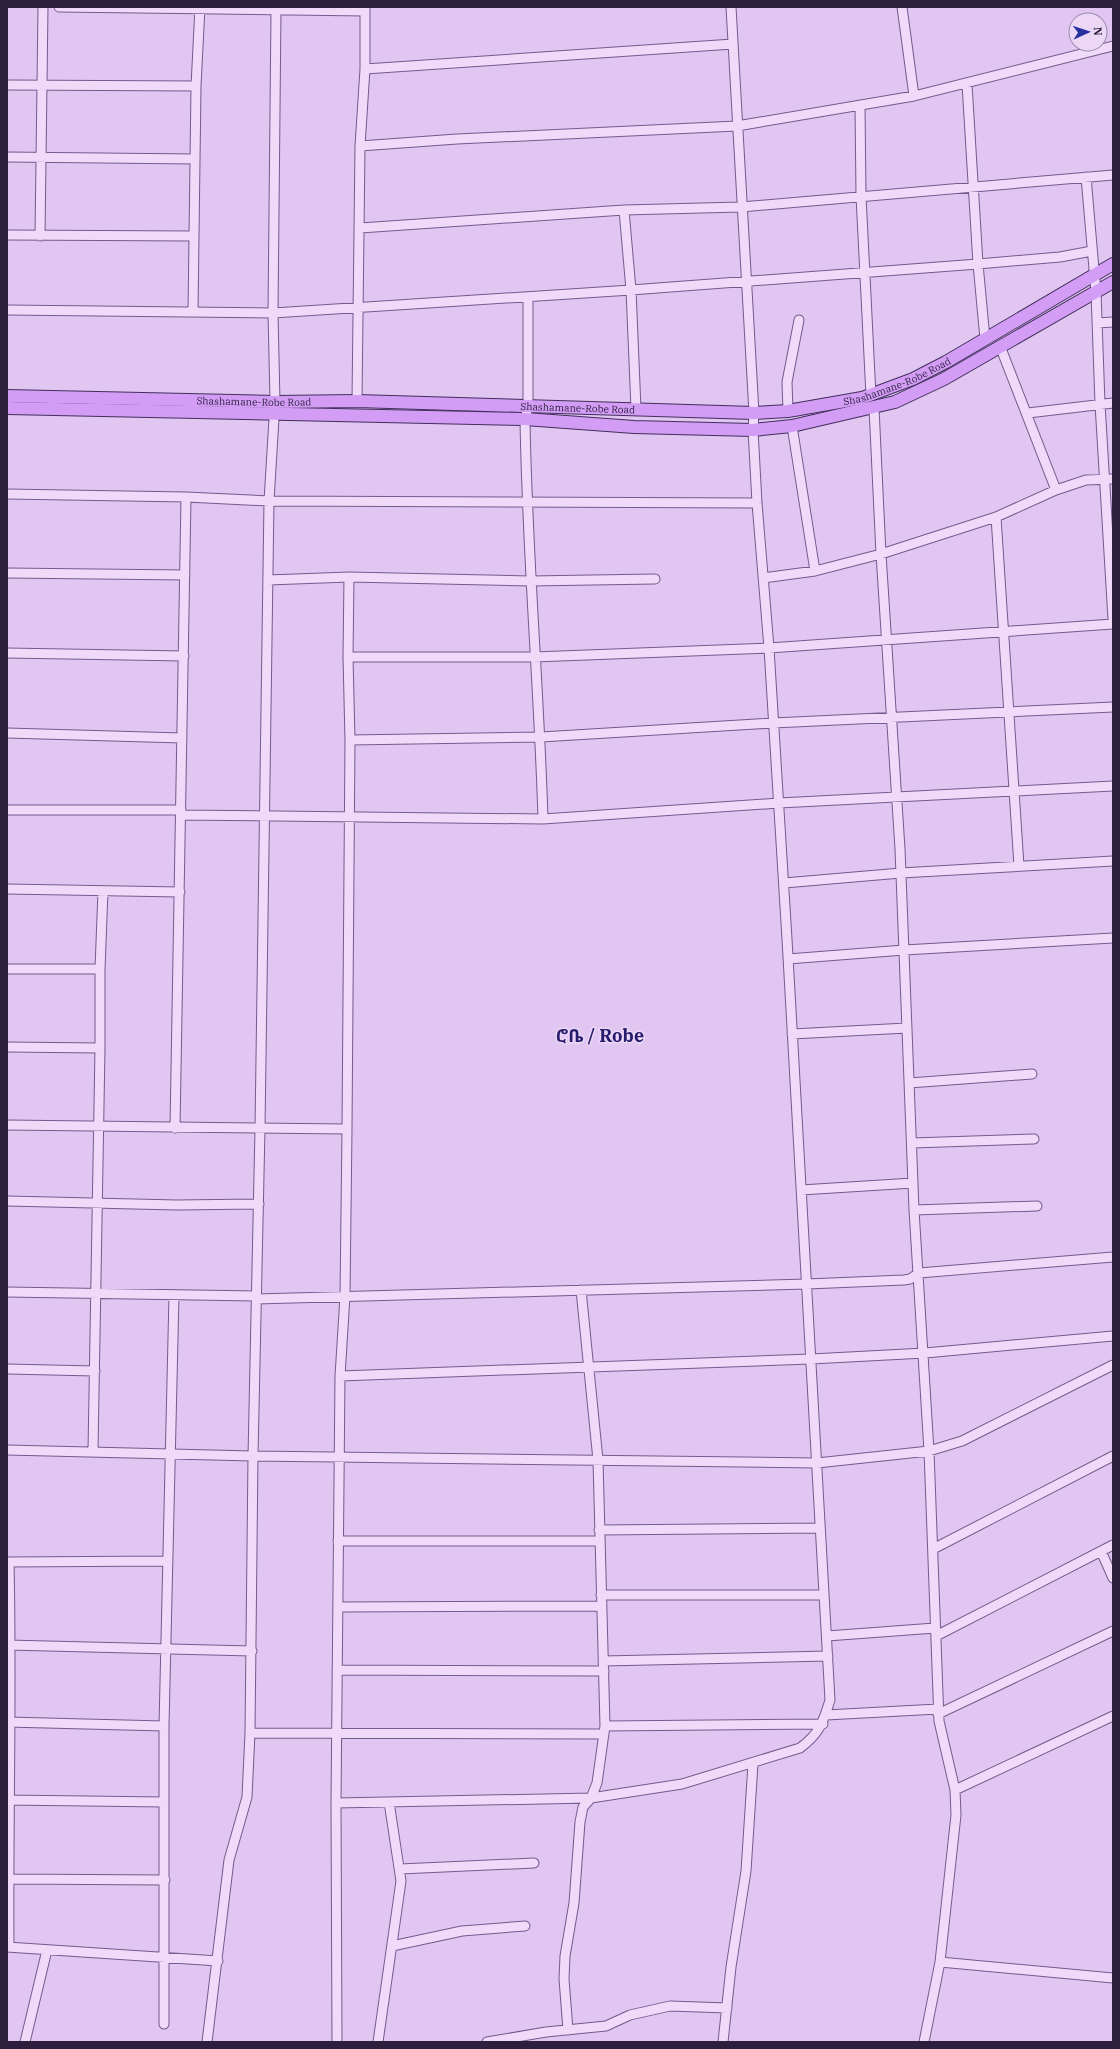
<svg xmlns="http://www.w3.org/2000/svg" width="1120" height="2049" font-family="'IBM Plex Serif','Noto Sans Ethiopic',serif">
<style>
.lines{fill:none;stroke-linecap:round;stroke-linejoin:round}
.minor-casing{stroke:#725b8d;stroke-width:11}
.major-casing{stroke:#402f5b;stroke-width:14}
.minor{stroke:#efdafa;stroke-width:9}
.major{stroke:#d39df5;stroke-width:12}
.labels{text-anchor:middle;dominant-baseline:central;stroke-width:3;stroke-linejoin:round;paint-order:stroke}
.street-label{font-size:10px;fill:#2b1f3d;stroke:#ecd7f7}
.town-label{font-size:18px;font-weight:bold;fill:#271c6c;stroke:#ecd7f7}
</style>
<rect width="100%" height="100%" fill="#e1c6f1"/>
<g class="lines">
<!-- minor casing -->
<g class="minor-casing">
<path id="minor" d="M59,7L365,11
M902,7L914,96
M365,69L733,44
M967,84L978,264L985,339
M7,85L196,86
M860,106L861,196L871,396
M360,146L457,139L737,126L914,96L1113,46
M7,157L195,159
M1086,177L1096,292L1100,404L1113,619
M624,210L631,290L636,409
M360,228L624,210L741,207L1113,175
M7,235L193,236
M40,236L43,7
M528,297V407L525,419C527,553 539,685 543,819
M7,310L273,313L631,290L978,264L1060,257L1092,251
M193,312L196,86L200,7
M1097,323L1113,322
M1000,346L1056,490
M357,401L360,146L365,69V7
M874,408L881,554L900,849L914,1210L929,1451L939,1721L955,1790L956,1815L940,1962L924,2042
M788,411L787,382L799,320
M1028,413L1113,403
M792,426L815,571
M7,494L186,497L269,501L757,503
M996,517L1019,866
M7,573L185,575
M763,578L815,571L881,554L996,517L1056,490L1086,480L1113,479
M268,580L349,577L530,581L655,579
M7,653L184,656
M348,657H534L769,648L1113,624
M7,733L182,738
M350,740L541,737L773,723L1113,707
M7,810H181
M181,815L543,819L779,803L1113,786
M784,883L901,873L1113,861
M7,889L180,892
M788,959L904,950L1113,938
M7,969H100
M792,1034L907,1028
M7,1047L100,1048
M909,1083L1032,1074
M7,1125L347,1129
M175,1128L186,497
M912,1143L1034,1139
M801,1190L913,1183
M7,1201L177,1205L259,1204
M914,1210L1037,1206
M7,1292L256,1296
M256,1299L807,1284L904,1280L910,1279L919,1273L1113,1257
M7,1369L95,1371
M340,1376L811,1359L925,1353L1113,1336
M7,1450L253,1456L817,1463L929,1451L962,1441L1113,1365
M93,1451L100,1048V969L103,891
M599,1530L820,1528
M338,1541H600
M933,1549L1113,1456
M1101,1551L1113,1578
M7,1562L168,1561
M601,1595H824
M338,1607L602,1606
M827,1636L935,1628
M936,1636L1113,1545
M7,1645L252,1651
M603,1661L828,1656
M337,1670L604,1671
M938,1714L1113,1631
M826,1715L938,1709
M7,1722L164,1726
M605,1726L823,1724
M250,1733L603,1734
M955,1790L1113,1716
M7,1800L164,1802
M336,1803L591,1798L682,1784L800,1748C819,1734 823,1723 830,1700L787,939L769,648L757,503L753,430L754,413L731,7
M400,1869L534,1863
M9,1879L165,1880
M392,1946L462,1931L525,1926
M7,1947L218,1961
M9,1947C8,1818 12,1690 9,1562
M940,1962L1113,1978
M164,2024V1726L174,1295
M568,2030L564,1979L565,1956L574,1903L580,1822L583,1807L591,1798L597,1783L605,1726L598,1460L581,1290
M25,2042L47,1950
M207,2042L229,1860L247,1797L250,1733L253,1456L260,1128L269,501L275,402L273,313L276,10
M337,2042L336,1803L340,1376L345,1296L347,1129L350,740L348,657L349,577
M378,2042L401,1881L389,1802
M487,2042L546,2032L606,2026L630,2015L670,2006L727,2008
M723,2042L731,1967L746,1871L753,1764"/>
</g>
<!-- major casing -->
<g class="major-casing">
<g id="major">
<path id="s1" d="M7,396L275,402L357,401L754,413L788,411L862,398L913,379L946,362L1113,264"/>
<path d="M7,408L525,419L634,427L753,430L792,426L895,402L944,379L1113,282"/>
</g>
</g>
<!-- minor -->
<use href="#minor" class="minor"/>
<!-- major -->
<use href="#major" class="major"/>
</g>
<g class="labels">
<!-- street labels -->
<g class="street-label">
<text stroke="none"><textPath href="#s1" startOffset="895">Shashamane-Robe Road</textPath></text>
<text stroke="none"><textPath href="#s1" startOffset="247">Shashamane-Robe Road</textPath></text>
<text stroke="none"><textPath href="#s1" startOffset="571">Shashamane-Robe Road</textPath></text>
</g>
<!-- town labels -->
<g class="town-label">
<text x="600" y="1035">ሮቤ / Robe</text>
</g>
</g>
<!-- border -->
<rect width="1120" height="2049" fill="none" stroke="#2b1f3d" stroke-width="16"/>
<!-- north arrow -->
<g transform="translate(1088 32) rotate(87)"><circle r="19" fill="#ecd7f7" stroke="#9f8dad"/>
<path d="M0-3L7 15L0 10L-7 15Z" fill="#27319f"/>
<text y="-6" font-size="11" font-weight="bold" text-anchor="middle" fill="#2b1f3d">N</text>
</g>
</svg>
